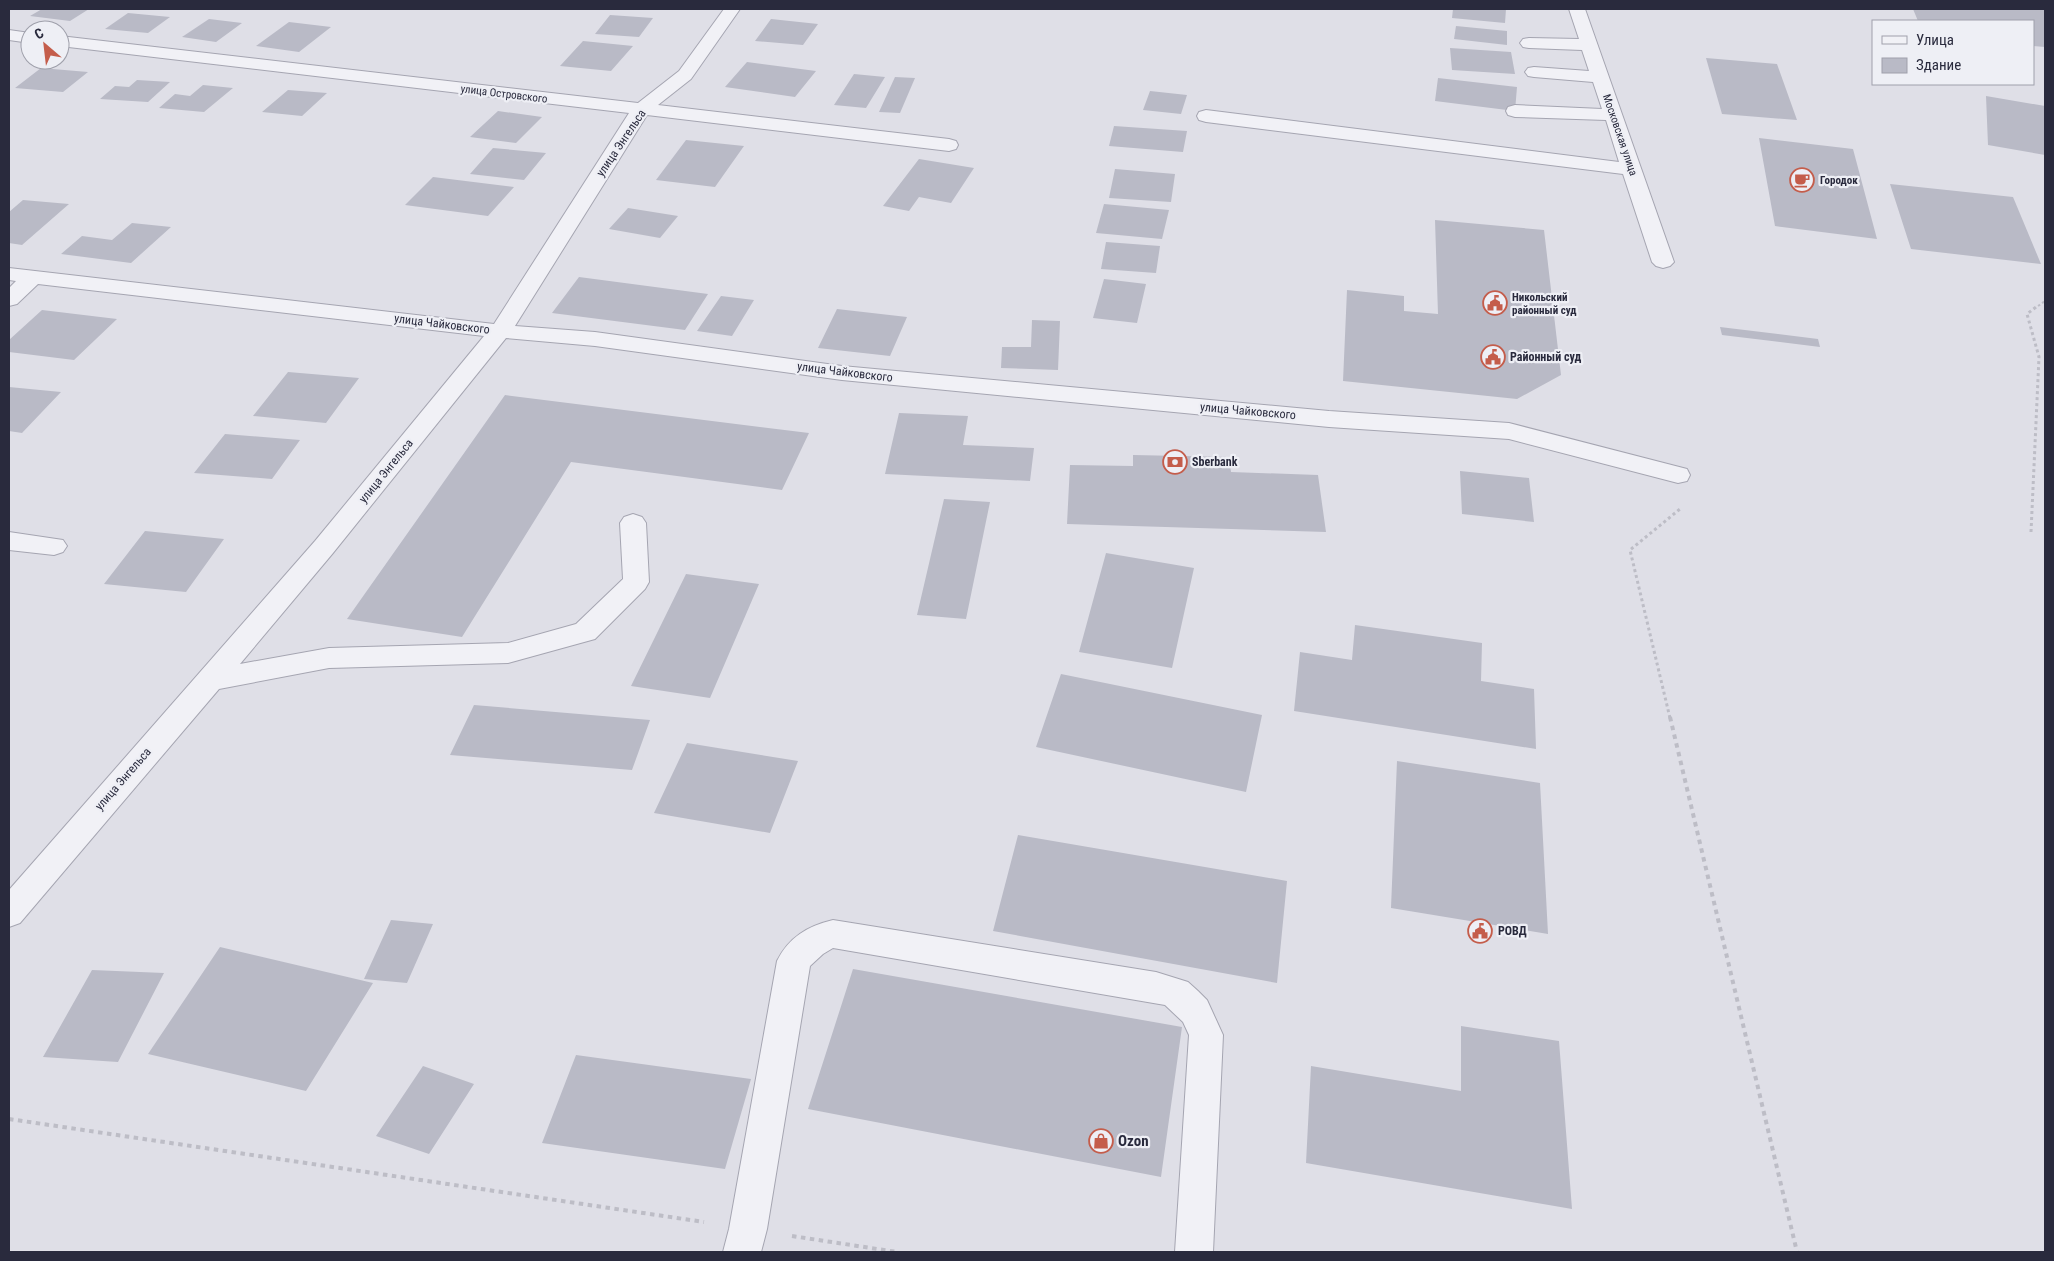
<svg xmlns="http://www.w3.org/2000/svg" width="2054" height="1261" font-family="'Roboto Condensed',sans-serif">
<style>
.building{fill:#b9bac6}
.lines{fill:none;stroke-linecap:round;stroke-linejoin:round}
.minor-casing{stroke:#a5a5b1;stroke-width:2}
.path-far2{stroke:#bdbdc6;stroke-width:2;stroke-dasharray:2.5 2.5;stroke-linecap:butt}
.path-far1{stroke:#bdbdc6;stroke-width:3;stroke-dasharray:3 3;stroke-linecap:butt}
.path{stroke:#bdbdc6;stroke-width:4;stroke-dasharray:4.5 4.5;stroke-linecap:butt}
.minor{fill:#f1f1f6;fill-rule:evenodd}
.labels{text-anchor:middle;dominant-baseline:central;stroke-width:4.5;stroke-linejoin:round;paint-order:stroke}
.far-street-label{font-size:11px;fill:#292a3d;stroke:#eeeff5}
.far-poi-label{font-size:11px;font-weight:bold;fill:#292a3d;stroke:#eeeff5;text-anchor:start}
.street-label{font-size:12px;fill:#292a3d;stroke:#eeeff5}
.poi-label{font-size:12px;font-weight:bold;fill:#292a3d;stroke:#eeeff5;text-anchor:start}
.near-poi-label{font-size:15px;font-weight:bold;fill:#292a3d;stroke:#eeeff5;text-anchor:start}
</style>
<rect width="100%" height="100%" fill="#dfdfe7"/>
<!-- building -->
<path class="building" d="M42,9H89L70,21L30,16Z
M1453,9H1506L1505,23L1452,18Z
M1913,9L2045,10V47L2033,46V21H1918Z
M128,13L170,17L148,33L105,29Z
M610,15L653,18L639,37L595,34Z
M209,19L242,23L216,42L182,37Z
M771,19L818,24L803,45L755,41Z
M289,22L331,27L299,52L256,46Z
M1456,26L1507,31V45L1454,39Z
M583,41L633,46L611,71L560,66Z
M1450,48L1511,52L1515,74L1452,70Z
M1706,58L1777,64L1797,120L1722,114Z
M747,62L816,71L795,97L725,87Z
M41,68L88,72L63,92L15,88Z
M854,74L885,77L866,108L834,105Z
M895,77L915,78L900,113L879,112Z
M1438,78L1517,87L1515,111L1435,101Z
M137,80L170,82L148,102L100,99L115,86L129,87Z
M203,85L233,88L204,112L159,108L175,94L190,96Z
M288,90L327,93L302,116L262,112Z
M1150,91L1187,95L1181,114L1143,110Z
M1986,96L2045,106V155L1988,145Z
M498,111L542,117L516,143L470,137Z
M1114,126L1187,131L1183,152L1109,146Z
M1759,138L1853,149L1877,239L1775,226Z
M686,140L744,146L715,187L656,180Z
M493,148L546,153L524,180L470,174Z
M919,159L974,168L951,203L919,197L909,211L883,206Z
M1115,169L1175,174L1171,202L1109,198Z
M433,177L514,187L488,216L405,205Z
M1890,184L2013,197L2041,264L1911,249Z
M23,200L69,204L22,245L9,243V212Z
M1104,204L1169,210L1162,239L1096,233Z
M628,208L678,216L660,238L609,229Z
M1435,220L1544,230L1561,375L1517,399L1343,381L1347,290L1404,296V311L1438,314Z
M132,223L171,227L131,263L61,254L82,236L112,240Z
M1106,242L1160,246L1156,273L1101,269Z
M579,277L708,294L685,330L552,313Z
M1104,279L1146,284L1137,323L1093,318Z
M721,296L754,300L732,336L697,331Z
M837,309L907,317L890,356L818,348Z
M42,310L117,319L74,360L9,352V340Z
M1032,320L1060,321L1058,370L1001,368L1002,347H1031Z
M1720,327L1818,339L1820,347L1722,335Z
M288,372L359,378L326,423L253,416Z
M9,387L61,392L22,433L9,431Z
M505,395L809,433L782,490L571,462L462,637L347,619Z
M899,413L968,416L963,445L1034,448L1030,481L885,474Z
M225,434L300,440L272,479L194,473Z
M1133,455L1229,457L1231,472L1318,475L1326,532L1067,524L1070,465L1133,466Z
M1460,471L1529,478L1534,522L1462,514Z
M944,499L990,502L966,619L917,615Z
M145,531L224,539L186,592L104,584Z
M1106,553L1194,568L1172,668L1079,652Z
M686,574L759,584L710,698L631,686Z
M1355,625L1482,643L1481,681L1534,689L1536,749L1294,711L1300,652L1352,660Z
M1061,674L1262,715L1246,792L1036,747Z
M474,705L650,720L632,770L450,755Z
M687,743L798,761L770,833L654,813Z
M1397,761L1540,783L1548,934L1391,908Z
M1018,835L1287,881L1277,983L993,931Z
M391,920L433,924L407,983L364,979Z
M220,947L373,983L306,1091L148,1054Z
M853,969L1182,1027L1161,1177L808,1109Z
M92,970L164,973L118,1062L43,1057Z
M1461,1026L1559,1041L1572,1209L1306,1163L1311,1066L1461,1091Z
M576,1055L751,1079L725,1169L542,1143Z
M423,1066L474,1084L429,1154L376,1136Z"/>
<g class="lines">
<!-- minor casing -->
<g class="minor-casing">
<path id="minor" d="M724,9H740L691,79L658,105L949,139L956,141L958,145L956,149L949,151L647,115L515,326L595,332L842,366L1329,411L1509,423L1687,469L1690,475L1687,481L1678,483L1509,439L1329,427L842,380L595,346L506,338L333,553L240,664L329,648L508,643L576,624L623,579L620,523L624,517L633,514L642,517L646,523L649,582L645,589L595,639L508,663L329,668L219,689L20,923L9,927V890L315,541L484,336L38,284L17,304L9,306V288L16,281L9,280V268L494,324L629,113L60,46V36L638,103L679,71Z
M1569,9H1585L1674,262L1670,266L1663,268L1656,266L1652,262L1623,174L1206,122L1199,120L1197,116L1199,112L1206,110L1619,162L1606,120L1515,117L1508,115L1506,111L1508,107L1515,105L1602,109L1593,82L1534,77L1528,76L1525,72L1528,68L1534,67L1589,71L1582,50L1529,48L1523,47L1520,43L1523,39L1529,38L1579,39Z
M9,30L30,33V43L9,40Z
M9,532L63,540L67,546L63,552L54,555L9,550Z
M833,920L1156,972L1188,982L1198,991L1207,1000L1223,1035L1213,1252H1175L1189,1035L1183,1022L1165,1005L833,948L823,954L810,966L767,1229L761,1252H723L729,1229L777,961C789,937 808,926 833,920Z"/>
</g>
<!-- path-far2 -->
<path class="path-far2" d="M2034,309L2045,301"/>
<!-- path-far1 -->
<path class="path-far1" d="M2031,532L2039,357L2027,314L2036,307
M1670,718L1630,550L1680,509"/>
<!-- path -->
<path class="path" d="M1670,717L1797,1252
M9,1119L704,1222
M792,1236L897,1252"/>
<!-- minor -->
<use href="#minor" class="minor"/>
</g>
<!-- icons -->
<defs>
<g id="cafe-ring" transform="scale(1.25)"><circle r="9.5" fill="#eeeff5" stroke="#c45d4b" stroke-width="1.5"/><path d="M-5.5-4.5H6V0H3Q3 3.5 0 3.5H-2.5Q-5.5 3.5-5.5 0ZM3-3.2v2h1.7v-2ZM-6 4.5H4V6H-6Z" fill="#c45d4b"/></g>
<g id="civic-ring" transform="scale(1.25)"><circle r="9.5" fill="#eeeff5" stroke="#c45d4b" stroke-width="1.5"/><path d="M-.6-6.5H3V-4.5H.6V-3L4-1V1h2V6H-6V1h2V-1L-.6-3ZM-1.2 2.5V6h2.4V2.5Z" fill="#c45d4b"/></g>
<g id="bank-ring" transform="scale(1.25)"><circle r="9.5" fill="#eeeff5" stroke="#c45d4b" stroke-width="1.5"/><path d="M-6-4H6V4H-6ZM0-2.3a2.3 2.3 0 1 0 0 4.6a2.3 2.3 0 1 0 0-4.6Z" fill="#c45d4b"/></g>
<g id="shop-ring" transform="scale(1.25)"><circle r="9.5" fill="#eeeff5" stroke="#c45d4b" stroke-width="1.5"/><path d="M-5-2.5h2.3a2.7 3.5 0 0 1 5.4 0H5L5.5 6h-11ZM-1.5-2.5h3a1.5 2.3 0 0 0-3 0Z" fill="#c45d4b"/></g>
</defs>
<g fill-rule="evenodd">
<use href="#cafe-ring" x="1802" y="180"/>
<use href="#civic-ring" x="1495" y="303"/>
<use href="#civic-ring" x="1493" y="357"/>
<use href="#bank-ring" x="1175" y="462"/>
<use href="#civic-ring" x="1480" y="931"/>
<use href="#shop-ring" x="1101" y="1141"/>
</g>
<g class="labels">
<!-- far-street labels -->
<g class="far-street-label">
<text transform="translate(504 94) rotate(7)">улица Островского</text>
<text transform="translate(1620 135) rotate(71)">Московская улица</text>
</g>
<!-- far-poi labels -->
<g class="far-poi-label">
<text x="1820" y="180">Городок</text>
<text x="1512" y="297">Никольский<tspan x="1512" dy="13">районный суд</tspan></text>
</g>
<!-- street labels -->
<g class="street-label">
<text transform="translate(621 143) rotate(-56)">улица Энгельса</text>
<text transform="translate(442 324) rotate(7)">улица Чайковского</text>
<text transform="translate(845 372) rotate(7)">улица Чайковского</text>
<text transform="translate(1248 411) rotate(5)">улица Чайковского</text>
<text transform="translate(386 471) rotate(-51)">улица Энгельса</text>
<text transform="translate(123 779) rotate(-49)">улица Энгельса</text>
</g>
<!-- poi labels -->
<g class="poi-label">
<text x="1510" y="357">Районный суд</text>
<text x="1192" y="462">Sberbank</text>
<text x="1498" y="931">РОВД</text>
</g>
<!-- near-poi labels -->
<g class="near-poi-label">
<text x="1118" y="1141">Ozon</text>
</g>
</g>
<!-- border -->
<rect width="2054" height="1261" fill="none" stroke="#292a3d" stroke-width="20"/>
<!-- legend -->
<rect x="1872" y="20" width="162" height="65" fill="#eeeff5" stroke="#9fa0ab"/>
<rect x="1882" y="36" width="25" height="8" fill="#f1f1f6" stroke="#9fa0ab"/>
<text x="1916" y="45" font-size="15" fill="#292a3d">Улица</text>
<rect x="1882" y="58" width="25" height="15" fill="#b9bac6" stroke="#9fa0ab"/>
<text x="1916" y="70" font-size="15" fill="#292a3d">Здание</text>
<!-- north arrow -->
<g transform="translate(45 45) rotate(332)"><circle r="24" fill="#eeeff5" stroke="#9fa0ab"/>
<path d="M0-4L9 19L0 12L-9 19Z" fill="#c45d4b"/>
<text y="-8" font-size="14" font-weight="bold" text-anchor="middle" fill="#292a3d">С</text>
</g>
</svg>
